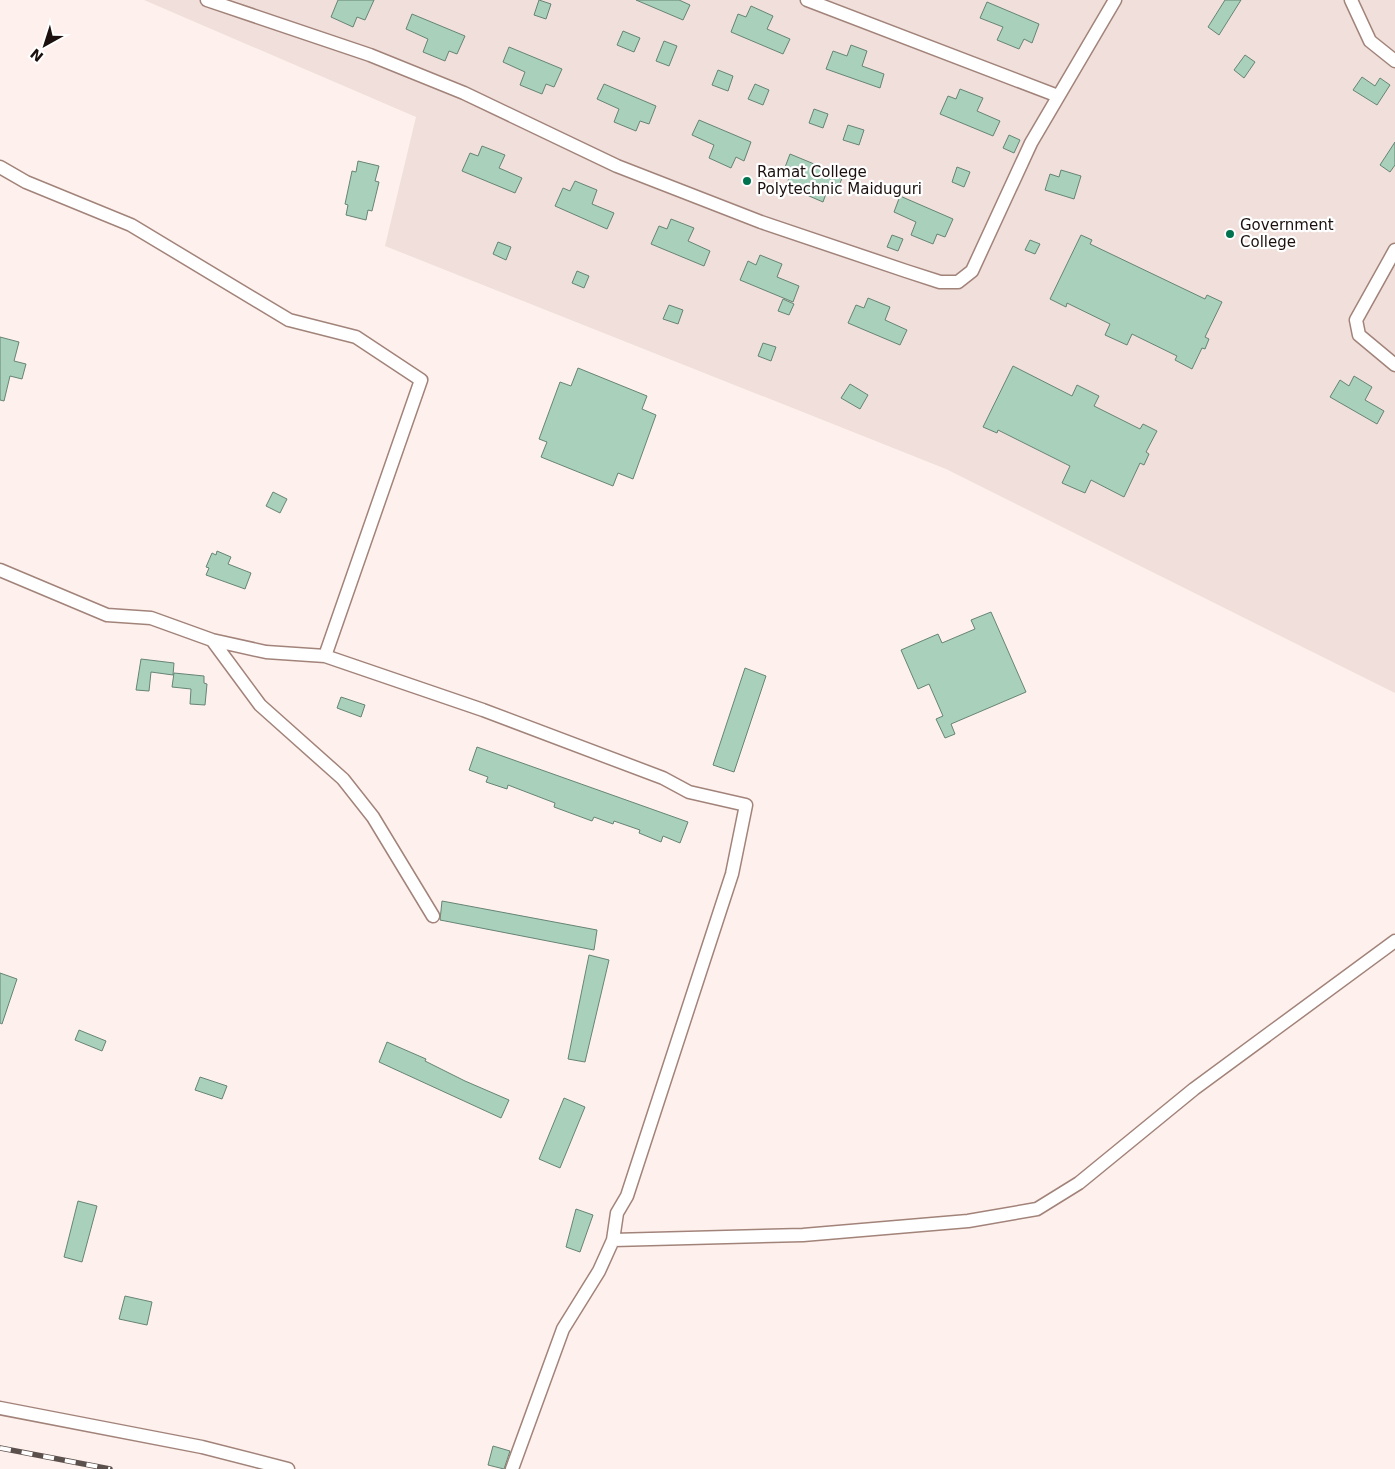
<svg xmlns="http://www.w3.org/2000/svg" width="1395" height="1469" font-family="'DejaVu Sans',sans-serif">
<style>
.built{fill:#f0dfda}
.building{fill:#a8d0bb;stroke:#668475}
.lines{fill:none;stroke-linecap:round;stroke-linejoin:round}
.street-casing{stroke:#a2837a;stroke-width:15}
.street{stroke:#fff;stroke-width:12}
.rail-casing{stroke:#5c504d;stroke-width:5.5}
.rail{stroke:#fff;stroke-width:4;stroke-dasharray:11;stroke-linecap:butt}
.poi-dot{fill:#00734e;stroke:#fff;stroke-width:2}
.labels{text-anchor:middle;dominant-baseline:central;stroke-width:4.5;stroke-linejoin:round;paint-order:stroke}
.poi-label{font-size:15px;fill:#1b100d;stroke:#fff;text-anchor:start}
</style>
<rect width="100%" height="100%" fill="#fef0ec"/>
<!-- built -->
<path class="built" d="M144,0H1395V693L946,469L385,246L416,117Z"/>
<!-- building -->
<path class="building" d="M338,0H374L365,20L357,17L353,27L331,17Z
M539,0L551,4L546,19L534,15Z
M636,0H679L690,5L683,20Z
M1225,0H1241L1219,35L1208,27Z
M987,2L1039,24L1032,43L1024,39L1019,49L997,40L1003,27L980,18Z
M751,6L773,16L767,29L790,39L783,54L731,32L738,14L746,17Z
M412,14L465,36L457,54L449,51L445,61L423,52L428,39L406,29Z
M623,31L640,38L634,52L617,45Z
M664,41L677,46L669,66L656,61Z
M851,45L867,51L862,66L884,74L880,88L826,69L833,51L847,56Z
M509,47L562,69L554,87L546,84L542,94L520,85L525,72L503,62Z
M1245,55L1255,62L1244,78L1234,70Z
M718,70L733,76L728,91L712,85Z
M1362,77L1375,86L1380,78L1390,85L1377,105L1353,90Z
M604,84L656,106L649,124L640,121L636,131L614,122L619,109L597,99Z
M755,84L769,90L763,105L748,99Z
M960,89L983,98L977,111L1000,121L993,136L940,114L948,96L956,99Z
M814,109L828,114L823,128L809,123Z
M699,120L751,142L744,161L736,157L731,168L709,158L714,145L692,135Z
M848,125L864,130L859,145L843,140Z
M1009,135L1020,140L1014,153L1003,148Z
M1395,142V165L1390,172L1380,165Z
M482,146L505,155L499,168L522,178L515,193L462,171L470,153L478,156Z
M790,154L843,176L835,195L827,191L823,202L786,186L791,173L784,170Z
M358,161L379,166L375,181L379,182L372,211L368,210L366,220L346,215L348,205L345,204L352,171L356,172Z
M957,167L970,172L964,187L952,182Z
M1061,170L1081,176L1074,199L1045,190L1050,174L1059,177Z
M575,181L597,190L592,204L614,213L607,229L555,206L563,188L570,191Z
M900,196L953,219L945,237L937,234L933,244L911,235L916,222L894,212Z
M671,219L694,228L688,241L710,251L704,266L651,244L659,226L667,229Z
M892,235L903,239L898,251L887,247Z
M1081,235L1092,240L1090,244L1205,299L1207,295L1222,302L1205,337L1209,339L1205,349L1202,348L1192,369L1175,360L1177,356L1132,334L1127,345L1105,335L1110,324L1067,303L1066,307L1050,299Z
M1030,240L1040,244L1035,254L1025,250Z
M498,242L511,247L506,260L493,254Z
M760,255L782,264L777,277L799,286L793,302L740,280L748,261L756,265Z
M577,271L589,276L584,288L572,283Z
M868,298L890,307L885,320L907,330L900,345L848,323L856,305L864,308Z
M783,299L794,304L789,315L778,311Z
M669,305L683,310L678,324L663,319Z
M0,337L19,342L14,361L26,364L22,379L10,376L4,401L0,400Z
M763,343L776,347L771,361L758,356Z
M1013,366L1072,396L1077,385L1099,396L1094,406L1140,429L1143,424L1157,431L1146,452L1149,454L1144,465L1140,463L1124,497L1091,480L1085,493L1062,483L1070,466L998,430L997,433L983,427Z
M578,368L647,396L642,409L656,415L633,479L618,473L613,486L541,457L547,442L539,439L560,382L571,386Z
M1354,376L1372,387L1365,400L1384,411L1377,424L1330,397L1340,380L1349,386Z
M850,384L868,395L860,409L841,398Z
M273,492L287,499L280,513L266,506Z
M217,551L231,557L228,564L251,573L245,589L206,575L209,568L206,567L212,553L216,555Z
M991,612L1026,692L951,724L955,734L945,738L936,719L943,716L929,684L918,689L901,650L938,634L942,643L975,629L971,620Z
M141,659L174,663L173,675L151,672L149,691L136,690Z
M745,668L766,676L734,772L713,765Z
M174,673L204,676V683L207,684L205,705L190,704L191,689L172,687Z
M341,697L365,705L361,717L337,708Z
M477,747L688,822L680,843L663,836L661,842L639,833L640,830L614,821L613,824L594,817L592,821L554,807L555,803L508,785L507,789L486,782L488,777L469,770Z
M442,901L597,930L594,950L440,920Z
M589,955L609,960L585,1062L568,1059Z
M0,973L17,979L2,1024L0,1023Z
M79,1030L106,1041L102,1051L75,1040Z
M387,1042L426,1059L425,1061L465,1081L509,1100L501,1118L379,1062Z
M200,1077L227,1086L222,1099L195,1090Z
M564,1098L585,1107L560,1168L539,1159Z
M78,1201L97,1206L82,1262L64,1257Z
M576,1209L593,1215L580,1252L566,1247Z
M125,1296L152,1302L147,1325L119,1319Z
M493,1446L510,1451L504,1469L488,1465Z"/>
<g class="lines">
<!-- street casing -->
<g class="street-casing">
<path id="street" d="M207,0L370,55L464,93L617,166L761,222L906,271L940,282H958L972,271L1031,143L1115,0
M807,0L1058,96
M1351,0L1370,41L1395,61
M0,167L26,182L131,225L289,320L356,337L421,380L325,656
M1395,250L1356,320L1359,335L1395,365
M0,570L107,615L151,618L212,640L266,652L325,656L483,710L663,778L689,792L746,805L732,874L627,1196L617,1213L613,1240L599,1271L563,1329L512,1469
M212,640L260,705L343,779L373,817L433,916
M613,1240L803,1235L968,1221L1037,1209L1079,1183L1194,1089L1395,941
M0,1408L202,1447L288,1469"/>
</g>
<!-- street -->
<use href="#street" class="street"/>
<!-- rail casing -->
<g class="rail-casing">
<path id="rail" d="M0,1448L110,1469"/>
</g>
<!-- rail -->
<use href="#rail" class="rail"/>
</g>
<!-- markers -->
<g class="poi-dot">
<circle cx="747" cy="181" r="5"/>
<circle cx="1230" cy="234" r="5"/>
</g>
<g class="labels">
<!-- poi labels -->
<g class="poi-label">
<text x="757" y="172">Ramat College<tspan x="757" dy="17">Polytechnic Maiduguri</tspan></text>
<text x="1240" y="225">Government<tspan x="1240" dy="17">College</tspan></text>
</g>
</g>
<!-- north arrow -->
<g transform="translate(45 45) rotate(219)" stroke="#ffffff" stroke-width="4" paint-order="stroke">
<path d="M0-4L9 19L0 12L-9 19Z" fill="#1b100d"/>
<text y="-8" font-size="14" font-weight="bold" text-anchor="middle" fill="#1b100d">N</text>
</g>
</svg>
